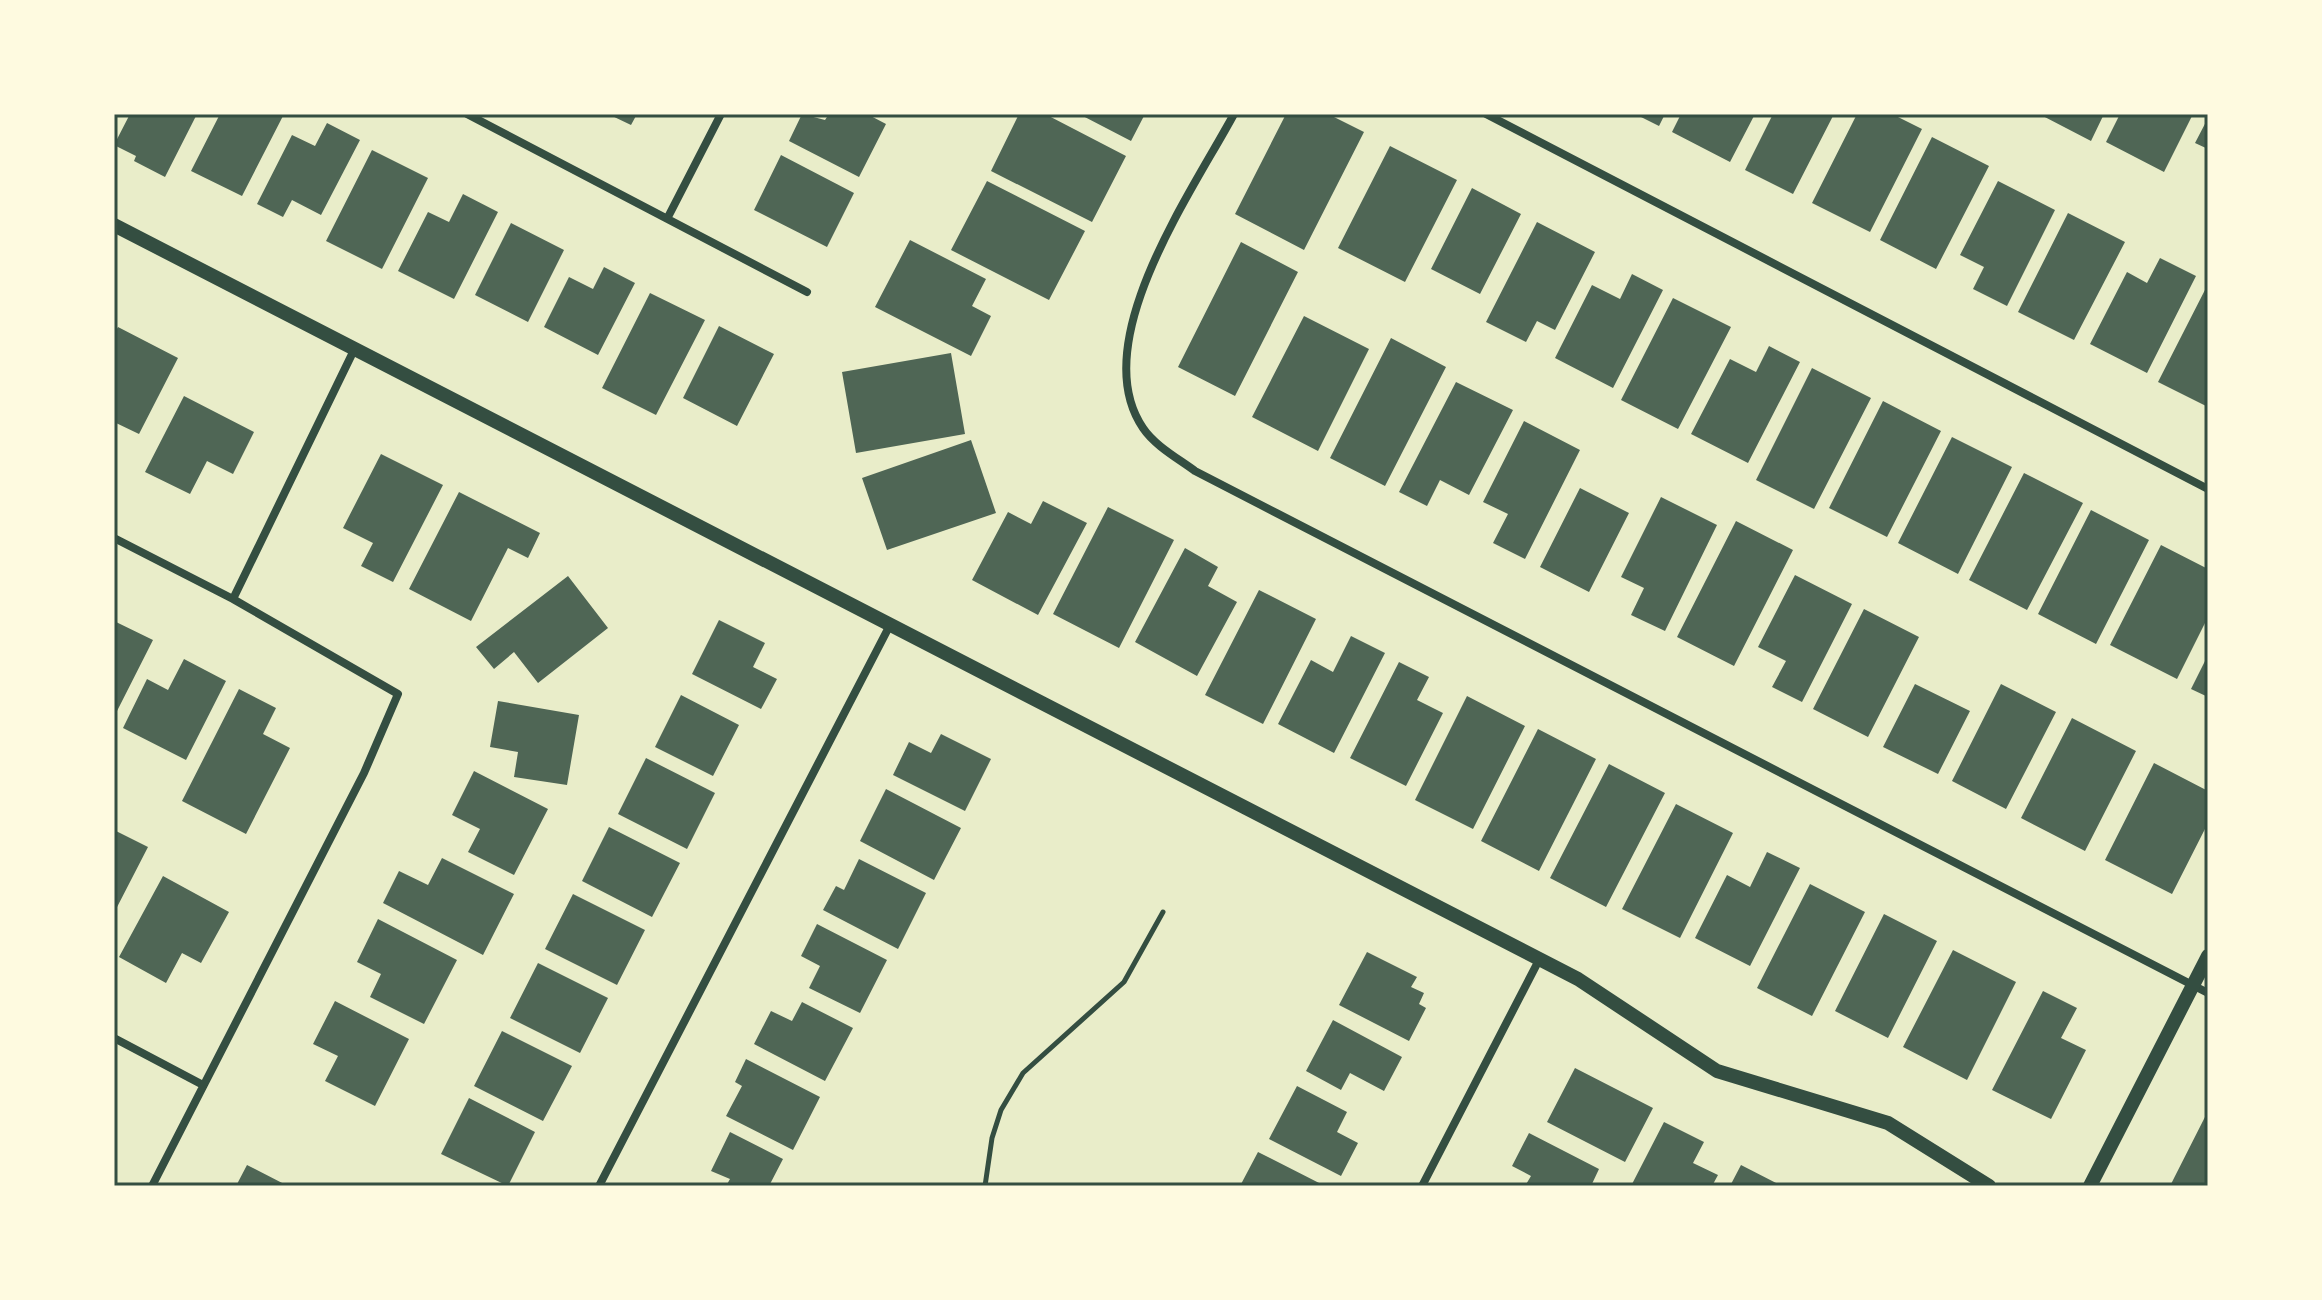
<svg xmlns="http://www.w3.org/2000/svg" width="2322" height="1300" font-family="'Noto Serif',serif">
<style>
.building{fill:#4f6655}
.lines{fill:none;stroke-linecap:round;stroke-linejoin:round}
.path{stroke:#344e41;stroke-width:5}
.minor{stroke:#344e41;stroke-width:8}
.tertiary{stroke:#344e41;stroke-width:14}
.neatline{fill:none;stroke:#344e41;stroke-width:3}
</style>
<rect width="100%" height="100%" fill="#e9edc9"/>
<!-- building -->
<path class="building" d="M130,114H197L165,177L134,161L136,156L114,145Z
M220,114H284L242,196L191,171Z
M608,114H637L631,125Z
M802,114L825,120L829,114H867L886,124L859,177L789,141Z
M1019,114H1045L1126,156L1092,222L991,171Z
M1079,114H1145L1131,141Z
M1286,114H1328L1364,132L1304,250L1235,214Z
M1635,114H1665L1659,126Z
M1681,114H1755L1730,162L1672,132Z
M1773,114H1834L1793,194L1745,170Z
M1857,114H1892L1922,129L1870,232L1812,203Z
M2039,114H2104L2091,141Z
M2120,114H2193L2164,172L2106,142Z
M2208,118V149L2195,143Z
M327,123L360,140L321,215L292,200L283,217L257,204L292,135L315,146Z
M1932,137L1989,166L1936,269L1880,240Z
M1390,146L1457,180L1405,282L1338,248Z
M372,150L428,178L382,269L326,241Z
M781,155L854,193L827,247L754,210Z
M987,181L1085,231L1049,300L951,250Z
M1998,181L2055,210L2007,306L1973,289L1984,267L1960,255Z
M1472,188L1521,214L1480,294L1431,269Z
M463,194L498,212L454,299L398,271L428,212L449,222Z
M2068,213L2125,242L2074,340L2018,312Z
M1537,222L1595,252L1555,330L1537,321L1526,342L1486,322Z
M511,223L564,250L528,322L475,295Z
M910,240L986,279L972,306L991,316L971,356L875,307Z
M1241,242L1298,272L1235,396L1178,367Z
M2160,258L2196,276L2147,373L2090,344L2127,272L2147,283Z
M604,267L635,283L598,355L544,327L569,277L593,289Z
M1632,274L1663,290L1613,388L1555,358L1592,285L1620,299Z
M2208,284V407L2158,382Z
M650,293L705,320L656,415L602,388Z
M1673,298L1731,327L1678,429L1621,400Z
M1304,316L1369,349L1318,451L1252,417Z
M719,326L774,354L737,426L683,398Z
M118,327L178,358L139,434L114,422V334Z
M1391,338L1446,367L1385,486L1330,458Z
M1769,346L1800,362L1748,463L1691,434L1730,359L1756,372Z
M951,353L965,434L856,453L842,372Z
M1812,368L1871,398L1814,509L1756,480Z
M1456,382L1513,410L1469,495L1440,480L1427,506L1399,492Z
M184,396L254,432L233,474L207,461L190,494L145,472Z
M1883,401L1941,431L1887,537L1829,508Z
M1524,421L1580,450L1525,559L1493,543L1508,514L1483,502Z
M1952,437L2012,467L1958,574L1898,543Z
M971,440L996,513L887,550L862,478Z
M381,454L443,485L393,582L361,566L373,543L343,528Z
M2024,473L2083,503L2027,610L1969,580Z
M1580,488L1629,513L1589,592L1540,567Z
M459,492L540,533L528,558L508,548L471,621L409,589Z
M1661,497L1717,525L1665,631L1631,615L1644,588L1621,577Z
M1043,501L1087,523L1038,615L972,580L1008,512L1031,524Z
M1108,507L1174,540L1119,648L1053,614Z
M2091,510L2149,540L2096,644L2038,614Z
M1736,521L1793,550L1734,666L1677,637Z
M2161,545L2208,569V617L2177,679L2110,645Z
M1185,548L1218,567L1208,586L1237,602L1197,676L1135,642Z
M1795,575L1852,604L1802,702L1772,687L1786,661L1758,647Z
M568,576L608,628L538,683L514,652L494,669L476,647Z
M1259,590L1316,619L1263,724L1205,695Z
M1864,609L1919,637L1868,737L1813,709Z
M719,620L765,643L753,667L777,679L761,709L692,674Z
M114,621L153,640L114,717Z
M1351,636L1385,653L1334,753L1278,724L1311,660L1333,672Z
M2208,655V697L2191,689Z
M184,659L226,681L186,760L123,728L147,679L168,690Z
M1399,662L1429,677L1417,700L1443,713L1406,786L1350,758Z
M1915,684L1970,711L1938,774L1883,747Z
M2001,684L2056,712L2006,809L1952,781Z
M239,689L276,708L263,734L290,748L246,834L182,801Z
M681,695L739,725L713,776L655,747Z
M1467,696L1525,726L1473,829L1415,800Z
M498,701L579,715L567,785L514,777L518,752L490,747Z
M2072,718L2136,751L2085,851L2021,818Z
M1538,729L1596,759L1539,871L1481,841Z
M941,734L991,759L965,811L893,775L909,742L931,753Z
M646,758L715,793L687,849L618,814Z
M2154,763L2208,791V823L2172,894L2105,860Z
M1609,764L1665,793L1606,907L1550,878Z
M474,771L548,809L514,875L468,852L480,829L452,815Z
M886,789L961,828L934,880L860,841Z
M1676,804L1733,833L1680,938L1622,909Z
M609,827L680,863L652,917L582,881Z
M114,830L148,847L114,913Z
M1767,852L1800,868L1750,966L1695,938L1727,875L1750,887Z
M442,858L514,894L483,955L383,903L399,871L428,885Z
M859,859L926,893L898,949L823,910L836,886L844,890Z
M163,876L229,912L201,963L182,953L166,983L119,957Z
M1810,884L1865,912L1812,1016L1757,988Z
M573,894L645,930L617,985L545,949Z
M1884,914L1937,941L1888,1038L1835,1011Z
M378,919L457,960L424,1024L370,997L381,974L357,962Z
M817,924L887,960L860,1013L809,988L820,966L801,956Z
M1953,950L2016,982L1967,1080L1903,1047Z
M1367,952L1417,977L1411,987L1424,993L1419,1004L1426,1008L1409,1041L1339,1005Z
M538,963L608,998L580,1053L510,1018Z
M2043,991L2077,1008L2061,1038L2086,1050L2051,1119L1992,1090Z
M335,1001L409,1039L375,1106L325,1081L338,1056L313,1044Z
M802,1002L853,1028L825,1081L754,1044L771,1011L792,1021Z
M1333,1020L1402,1057L1384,1091L1350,1073L1341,1090L1306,1071Z
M502,1031L572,1066L543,1121L474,1086Z
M746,1059L820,1097L793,1150L726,1116L742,1086L735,1082Z
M1575,1068L1653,1108L1625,1162L1547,1122Z
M1297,1086L1347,1112L1337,1132L1358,1143L1341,1176L1269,1139Z
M469,1098L535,1132L508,1186L441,1154Z
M2208,1111V1186H2170Z
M1664,1122L1704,1142L1693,1163L1718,1175L1712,1186H1631Z
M730,1132L783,1159L769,1186H726L730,1179L711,1171Z
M1529,1133L1599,1169L1591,1186H1525L1531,1176L1512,1166Z
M1258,1152L1325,1186H1240Z
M247,1165L288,1186H236Z
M1741,1165L1782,1186H1730Z"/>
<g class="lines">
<!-- path -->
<path class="path" d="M985,1186L992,1138L1001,1110L1023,1073L1124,982L1163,912"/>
<!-- minor -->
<path class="minor" d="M467,114L807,292
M1234,114C1192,192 1085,343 1143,428C1155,446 1179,459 1195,471L2208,993
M1486,114L2208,489
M668,217L721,114
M114,538L233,599L398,694L364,773L152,1186
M233,599L354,350
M114,1038L203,1085
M599,1186L890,625
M1422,1186L1539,960"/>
<!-- tertiary -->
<path class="tertiary" d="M114,225L1578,979L1717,1071L1888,1123L1989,1186
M2090,1186L2208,956"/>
</g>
<!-- border -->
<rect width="2322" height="1300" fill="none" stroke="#fefae0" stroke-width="232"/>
<rect x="116" y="116" width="2090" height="1068" class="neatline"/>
</svg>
